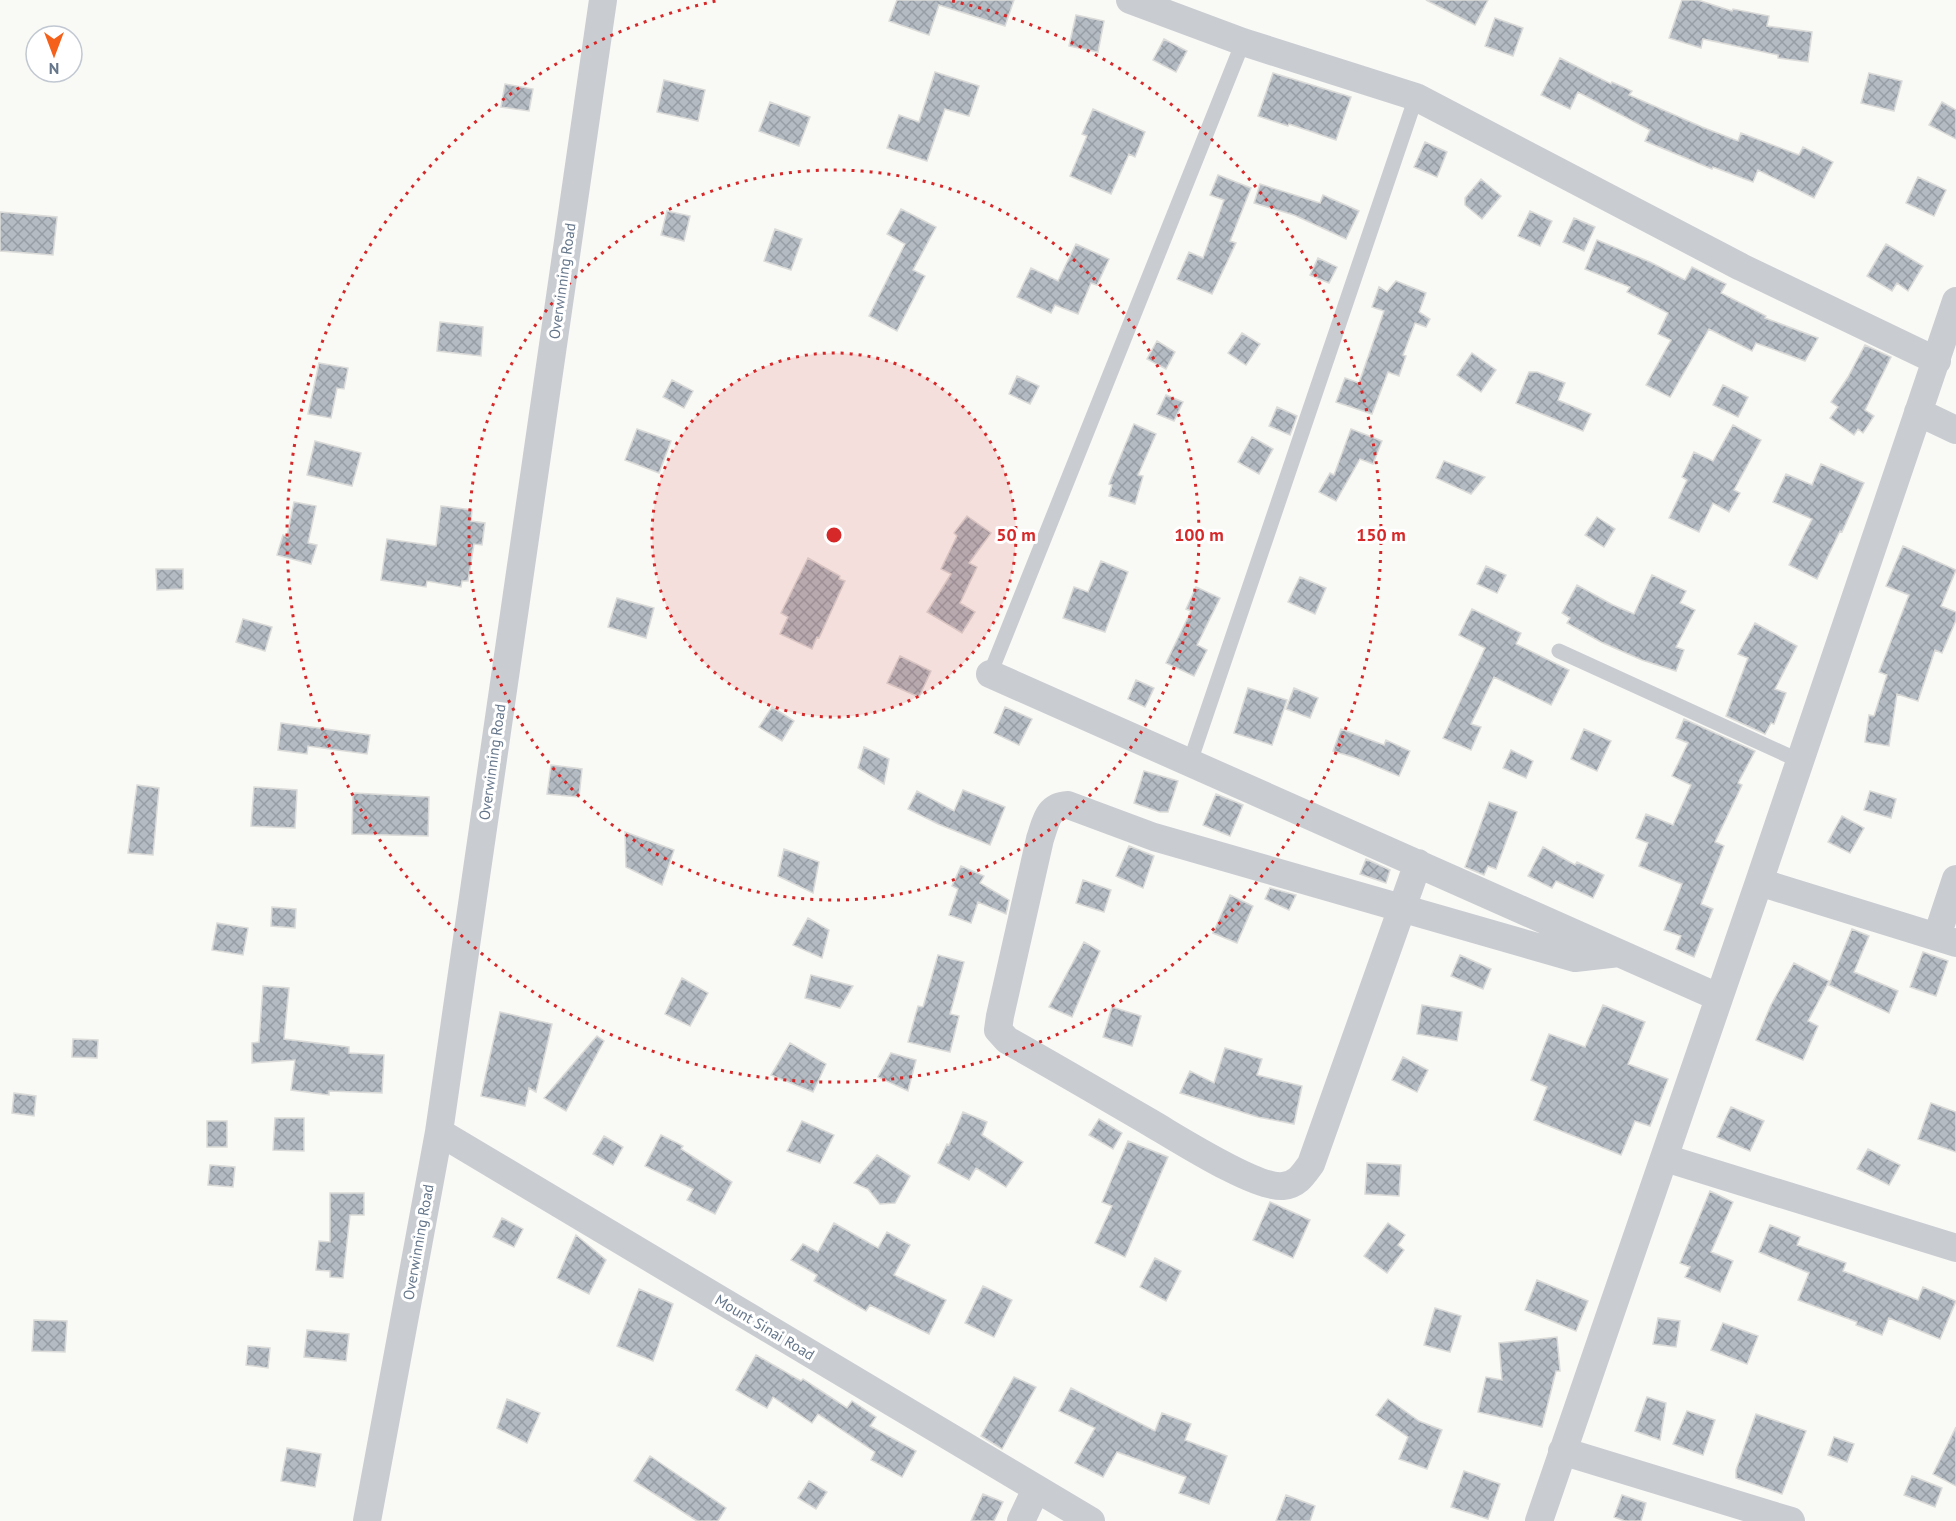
<svg xmlns="http://www.w3.org/2000/svg" width="1956" height="1521" font-family="'PT Sans',sans-serif">
<style>
.building{fill:url(#building-cross-hatch);stroke:#dbdbd9;stroke-width:1.5}
.lines{fill:none;stroke-linecap:round;stroke-linejoin:round}
.service{stroke:#c9ccd1;stroke-width:15}
.minor{stroke:#c9ccd1;stroke-width:28}
.ring{fill:none;stroke:#d62828;stroke-width:3;stroke-dasharray:3 6}
.labels{text-anchor:middle;dominant-baseline:central;stroke-width:6;stroke-linejoin:round;paint-order:stroke}
.street-label{font-size:15px;fill:#65768b;stroke:#fff}
.centre{fill:#d62828;stroke:#fff;stroke-width:3}
.ring-label{font-size:18px;text-anchor:middle;font-weight:bold;fill:#d62828;stroke:#fff;stroke-width:6;stroke-linejoin:round;paint-order:stroke}
</style>
<defs>
<pattern id="building-cross-hatch" width="8" height="8" patternUnits="userSpaceOnUse" patternTransform="scale(1.5)"><rect width="8" height="8" fill="#b4bbc2"/><path d="M0 0l8 8M0 8l8-8" fill="none" stroke="#969da4"/></pattern>
</defs>
<rect width="100%" height="100%" fill="#f9f9f6"/>
<!-- building -->
<path class="building" d="M897,0H1014L1005,26L939,5L929,35L889,21Z
M1426,0H1488L1475,25Z
M1682,0H1698L1732,11L1733,9L1769,16L1767,26L1812,32L1808,62L1778,58V55L1703,39L1701,48L1669,38Z
M1076,15L1104,21L1098,52L1069,46Z
M1495,18L1523,28L1513,56L1485,46Z
M1164,39L1187,51L1176,72L1153,60Z
M1560,58L1611,84L1612,82L1632,91L1629,95L1702,127L1738,141L1741,133L1799,155L1803,147L1833,162L1814,198L1758,170L1753,182L1713,167L1712,169L1645,141L1650,130L1578,92L1570,109L1541,95Z
M935,72L979,86L969,116L945,109L927,161L887,148L899,115L919,122Z
M1273,73L1351,97L1336,140L1289,124L1288,126L1258,116Z
M1869,73L1902,81L1894,111L1861,103Z
M664,80L705,90L698,121L657,112Z
M505,84L533,89L529,111L501,107Z
M770,102L810,117L799,146L759,131Z
M1942,102L1956,110V139L1929,125Z
M1093,109L1145,132L1135,157L1129,154L1111,194L1070,176L1087,136L1082,134Z
M1425,142L1447,152L1437,177L1414,167Z
M1218,175L1251,188L1230,241L1236,243L1212,294L1177,279L1189,252L1203,258L1224,200L1210,195Z
M1918,177L1946,190L1934,216L1906,203Z
M1481,179L1501,196L1482,219L1465,205V198Z
M1260,184L1320,203L1323,195L1359,211L1346,239L1294,215L1254,203Z
M901,209L936,227L913,270L925,276L897,331L869,316L905,244L887,234Z
M667,211L690,216L684,241L661,235Z
M1530,211L1552,221L1540,246L1518,236Z
M0,212L57,217L53,255L0,251Z
M1574,218L1595,227L1584,251L1563,242Z
M775,229L802,239L791,270L764,261Z
M1597,240L1650,262L1685,280L1692,267L1726,284L1721,293L1766,316L1765,318L1818,338L1805,361L1756,343L1752,351L1709,329L1670,397L1646,385L1671,340L1658,334L1668,313L1627,292L1630,287L1585,269Z
M1076,244L1109,259L1097,285L1091,283L1078,314L1055,305L1051,313L1017,297L1031,268L1058,281Z
M1886,244L1923,266L1908,291L1897,283L1892,291L1867,276Z
M1318,258L1337,267L1329,283L1310,275Z
M1396,281L1426,293L1419,312L1430,319L1426,327L1415,323L1403,355L1406,356L1399,376L1388,372L1372,414L1336,402L1345,378L1359,383L1384,311L1372,307L1379,287L1387,292Z
M440,322L483,327L481,356L437,351Z
M1242,333L1260,344L1246,365L1228,353Z
M1157,341L1175,352L1166,369L1147,359Z
M1865,345L1891,357L1865,410L1874,416L1863,433L1858,429L1854,435L1830,418L1838,407L1831,402L1848,377Z
M1472,353L1496,370L1481,392L1457,375Z
M319,363L348,368L344,389L337,388L331,418L308,414Z
M1529,372H1537L1565,383L1558,400L1591,414L1583,431L1516,403Z
M1017,376L1039,386L1030,404L1009,394Z
M672,380L693,391L684,408L663,397Z
M1723,385L1748,397L1738,417L1713,405Z
M1166,395L1183,402L1174,421L1157,414Z
M1277,407L1297,416L1290,435L1269,426Z
M1134,424L1156,434L1138,475L1143,476L1135,504L1109,496L1112,485L1109,484Z
M1733,425L1761,440L1734,490L1740,493L1729,512L1713,503L1699,532L1669,518L1687,480L1682,477L1694,452L1713,461Z
M637,429L671,441L659,473L625,460Z
M1351,429L1382,441L1373,464L1360,459L1336,501L1319,492L1330,473L1334,475Z
M1252,437L1273,449L1259,474L1238,462Z
M315,441L361,453L352,486L307,475Z
M1444,461L1485,477L1471,494L1436,478Z
M1821,464L1864,483L1842,532L1840,531L1817,579L1789,565L1812,519L1773,502L1786,474L1812,485Z
M294,502L316,506L308,543L317,545L311,564L277,555L283,535L287,537Z
M441,506L472,510L471,521L485,523L482,545L474,544L468,581H462L461,587L427,581L426,587L381,580L387,539L436,546Z
M967,516L991,533L969,563L977,567L960,603L975,612L962,633L927,612L951,574L941,569L957,536L954,533Z
M1597,517L1615,529L1604,547L1585,535Z
M1903,546L1956,570L1941,606L1956,612V620L1942,653L1935,650L1918,701L1897,694L1889,746L1865,742L1869,715L1874,716L1887,675L1879,672L1909,595L1886,586Z
M808,558L840,576L839,579L845,581L819,638L817,637L812,649L780,634L788,617L781,613Z
M1101,561L1128,572L1105,632L1063,618L1074,587L1088,592Z
M1486,566L1506,575L1497,593L1477,584Z
M156,569H183V589L157,590Z
M1652,575L1686,591L1680,603L1695,610L1676,647L1684,650L1676,671L1642,660L1601,642L1567,623L1570,618L1562,613L1577,585L1613,605L1634,614Z
M1300,577L1326,588L1315,614L1288,602Z
M1196,587L1220,598L1197,645L1207,650L1194,676L1166,663L1191,611L1186,609Z
M617,598L654,608L646,638L608,627Z
M1472,609L1521,633L1516,644L1569,670L1551,705L1494,677L1471,724L1481,727L1471,750L1443,738L1485,648L1459,635Z
M243,619L272,627L265,651L236,642Z
M1755,623L1797,646L1775,689L1786,693L1774,724L1771,723L1765,734L1726,716L1748,658L1738,654Z
M900,656L931,671L919,697L887,683Z
M1136,680L1154,688L1145,707L1128,699Z
M1248,688L1287,700L1272,745L1234,733Z
M1294,688L1318,698L1310,718L1286,709Z
M772,707L794,721L782,741L759,727Z
M1005,707L1032,719L1019,745L994,733Z
M1684,719L1755,751L1738,783L1742,785L1715,842L1724,846L1701,904L1713,909L1694,957L1676,949L1681,936L1664,930L1682,884L1639,866L1648,843L1636,838L1646,814L1673,825L1691,785L1672,776L1688,743L1676,738Z
M281,723L370,735L367,754L308,746L307,754L278,750Z
M1341,729L1384,745L1386,740L1410,751L1399,776L1356,758L1333,751Z
M1584,729L1611,741L1597,771L1571,759Z
M864,747L889,759L884,784L858,768Z
M1511,750L1533,761L1526,778L1503,768Z
M551,765L582,769L579,797L547,794Z
M1144,771L1178,781L1168,812H1160L1134,803Z
M137,785L159,788L153,855L128,853Z
M254,787L297,790L295,828L251,826Z
M963,790L1005,807L990,845L938,824L908,809L917,791L954,811Z
M1870,791L1896,799L1891,818L1864,810Z
M353,793L429,797L428,836L352,834Z
M1216,794L1243,805L1230,836L1203,825Z
M1489,802L1517,812L1496,869L1488,866L1484,875L1465,867Z
M1842,816L1864,828L1850,853L1828,842Z
M625,832L674,850L662,885L626,867Z
M1129,846L1154,856L1143,888L1116,876Z
M1543,847L1575,865L1577,862L1604,875L1593,898L1556,881L1552,888L1528,876Z
M784,849L819,862L813,893L778,876Z
M1366,859L1390,870L1386,883L1360,874Z
M961,866L984,876L980,883L1009,900L1006,914L978,902L971,923L949,915L958,889L952,886Z
M1083,880L1111,890L1104,912L1076,903Z
M1270,888L1296,895L1289,910L1265,899Z
M1230,895L1253,906L1237,943L1213,933Z
M272,907L296,909L295,928L271,926Z
M808,918L829,930L822,958L793,945Z
M217,923L248,928L243,955L212,950Z
M1852,929L1869,936L1854,972L1898,991L1889,1013L1829,985Z
M1084,942L1100,951L1072,1017L1049,1007Z
M1923,952L1948,961L1936,996L1910,987Z
M938,955L964,962L950,1014L959,1016L950,1052L908,1042L918,1006L923,1007Z
M1460,955L1491,969L1483,989L1451,976Z
M1794,963L1829,981L1808,1021L1818,1026L1803,1060L1756,1040L1771,1005Z
M811,975L853,986L840,1008L805,998Z
M682,978L708,993L690,1026L665,1014Z
M263,986L289,988L284,1039L349,1047V1053L384,1055L382,1093L329,1091V1095L291,1090L295,1060L252,1063V1043L259,1042Z
M1422,1005L1462,1012L1457,1041L1417,1034Z
M1603,1005L1645,1022L1628,1064L1668,1079L1650,1126L1635,1121L1621,1155L1534,1120L1547,1087L1531,1080L1549,1034L1585,1047Z
M1112,1007L1141,1016L1132,1046L1103,1037Z
M500,1012L552,1024L536,1092L529,1088L525,1106L481,1096Z
M597,1036L604,1041L566,1111L544,1098Z
M73,1039L98,1040L97,1058L72,1057Z
M790,1043L826,1064L813,1092L771,1075Z
M1225,1048L1262,1059L1257,1075L1302,1086L1294,1124L1258,1117L1180,1093L1190,1071L1214,1083Z
M891,1053L916,1060L908,1091L878,1077Z
M1403,1057L1428,1070L1417,1092L1392,1080Z
M14,1093L36,1096L34,1116L12,1113Z
M1931,1103L1956,1112V1152L1918,1139Z
M1731,1107L1764,1121L1750,1151L1717,1137Z
M963,1112L987,1122L982,1135L1023,1162L1006,1187L976,1168L969,1180L938,1163L947,1144L949,1145Z
M275,1118H304V1151L273,1150Z
M1099,1119L1122,1133L1113,1149L1089,1135Z
M207,1121H227V1147H207Z
M802,1121L834,1135L820,1163L787,1151Z
M661,1135L683,1146L681,1149L732,1182L715,1214L687,1200L693,1189L645,1166Z
M604,1136L623,1147L613,1165L593,1154Z
M1128,1141L1168,1157L1125,1257L1095,1243L1112,1206L1102,1202Z
M1868,1149L1900,1165L1889,1185L1857,1169Z
M877,1155L910,1176L895,1203L880,1204L868,1189L854,1183Z
M1367,1163L1401,1165L1399,1196L1365,1194Z
M210,1165L235,1167L233,1187L208,1185Z
M1710,1191L1733,1202L1711,1252L1733,1261L1720,1292L1685,1277L1690,1267L1680,1263Z
M330,1193H364V1215H350L343,1278L330,1277V1271L316,1270L319,1241L330,1242Z
M1270,1202L1310,1220L1293,1258L1253,1240Z
M502,1218L523,1229L514,1247L493,1237Z
M834,1223L878,1248L887,1232L910,1245L894,1275L946,1300L929,1334L870,1305L866,1311L814,1281L817,1275L791,1260L803,1244L818,1252Z
M1388,1223L1405,1235L1398,1245L1404,1250L1387,1273L1364,1256Z
M1770,1225L1800,1237L1797,1245L1846,1263L1843,1271L1918,1300L1923,1287L1956,1301L1940,1339L1889,1318L1882,1335L1856,1325L1857,1322L1798,1300L1809,1273L1759,1252Z
M576,1235L606,1260L589,1294L557,1278Z
M1155,1258L1181,1271L1166,1301L1140,1287Z
M1537,1280L1588,1301L1576,1331L1525,1310Z
M983,1286L1012,1300L994,1337L965,1323Z
M639,1289L673,1304L653,1361L617,1346Z
M1435,1308L1461,1316L1450,1352L1424,1345Z
M1658,1318L1680,1321L1676,1347L1653,1344Z
M34,1320L67,1321L65,1352L32,1351Z
M1723,1323L1758,1336L1747,1364L1711,1350Z
M307,1330L349,1334L346,1361L304,1357Z
M1557,1337L1560,1371H1556L1542,1427L1478,1412L1486,1377L1502,1380L1499,1343Z
M248,1346L270,1348L268,1368L246,1365Z
M756,1355L801,1381L803,1379L847,1408L852,1401L876,1417L870,1426L916,1451L902,1477L871,1460L875,1452L818,1414L812,1423L773,1397L767,1408L736,1390Z
M1014,1377L1036,1387L1002,1449L981,1436Z
M1071,1388L1155,1431L1162,1413L1191,1424L1185,1440L1227,1456L1209,1504L1179,1493L1186,1477L1117,1452L1103,1477L1075,1463L1095,1428L1059,1411Z
M1647,1397L1666,1403L1660,1440L1635,1431Z
M507,1399L540,1413L527,1443L497,1428Z
M1388,1399L1419,1421L1442,1430L1427,1469L1399,1459L1408,1437L1376,1415Z
M1687,1411L1715,1420L1703,1455L1673,1444Z
M1756,1414L1806,1431L1782,1494L1736,1478V1470Z
M1956,1427V1486L1933,1474Z
M1834,1437L1854,1444L1847,1462L1828,1455Z
M287,1448L321,1454L315,1487L281,1481Z
M650,1456L726,1508L718,1521H697L634,1481Z
M1464,1471L1500,1484L1488,1519L1451,1507Z
M1912,1476L1942,1488L1935,1507L1904,1495Z
M809,1481L827,1492L816,1509L798,1498Z
M983,1494L1003,1502L994,1521H971Z
M1286,1495L1315,1506L1310,1521H1276Z
M1622,1495L1646,1503L1641,1521H1625L1614,1517Z"/>
<g class="lines">
<!-- service -->
<path class="service" d="M1559,651L1800,761
M990,674L1243,42
M1190,762L1416,97"/>
<!-- minor -->
<path class="minor" d="M1130,0L1243,42L1416,97L1741,267L1937,361
M1918,412L1956,430
M990,674L1718,997
M1418,863L1311,1164C1303,1175 1297,1185 1283,1186C1256,1189 1177,1138 1151,1123C1103,1095 1055,1067 1007,1040L998,1030L1000,1016L1040,839C1046,822 1047,806 1068,805L1154,837L1575,958L1619,953
M1759,882L1956,943
M1937,936L1956,879
M439,1132L1091,1521
M1665,1158L1956,1248
M1562,1451L1791,1521
M367,1521L439,1132L603,0
M1021,1521L1036,1489
M1539,1521L1759,882L1956,301"/>
</g>
<!-- distance rings -->
<circle cx="834" cy="535" r="182" fill="#d62828" fill-opacity=".12"/>
<g class="ring">
<circle cx="834" cy="535" r="182"/>
<circle cx="834" cy="535" r="365"/>
<path d="M952 1A547 547 0 1 1 716 1"/>
</g>
<g class="labels">
<!-- street labels -->
<g class="street-label">
<text transform="translate(562 281) rotate(-82)">Overwinning Road</text>
<text transform="translate(492 762) rotate(-82)">Overwinning Road</text>
<text transform="translate(418 1242) rotate(-80)">Overwinning Road</text>
<text transform="translate(765 1327) rotate(31)">Mount Sinai Road</text>
</g>
</g>
<circle cx="834" cy="535" r="9" class="centre"/>
<g class="ring-label">
<text x="1016" y="541">50 m</text>
<text x="1199" y="541">100 m</text>
<text x="1381" y="541">150 m</text>
</g>
<!-- north arrow -->
<g transform="translate(54 54) rotate(180)"><circle r="28" fill="#ffffff" stroke="#c1c8d1" stroke-width="1.5"/>
<path d="M0-4.5L10 22L0 15L-10 22Z" fill="#f5611a"/>
<text y="-9" font-size="16" font-weight="bold" text-anchor="middle" fill="#65768b">N</text>
</g>
</svg>
